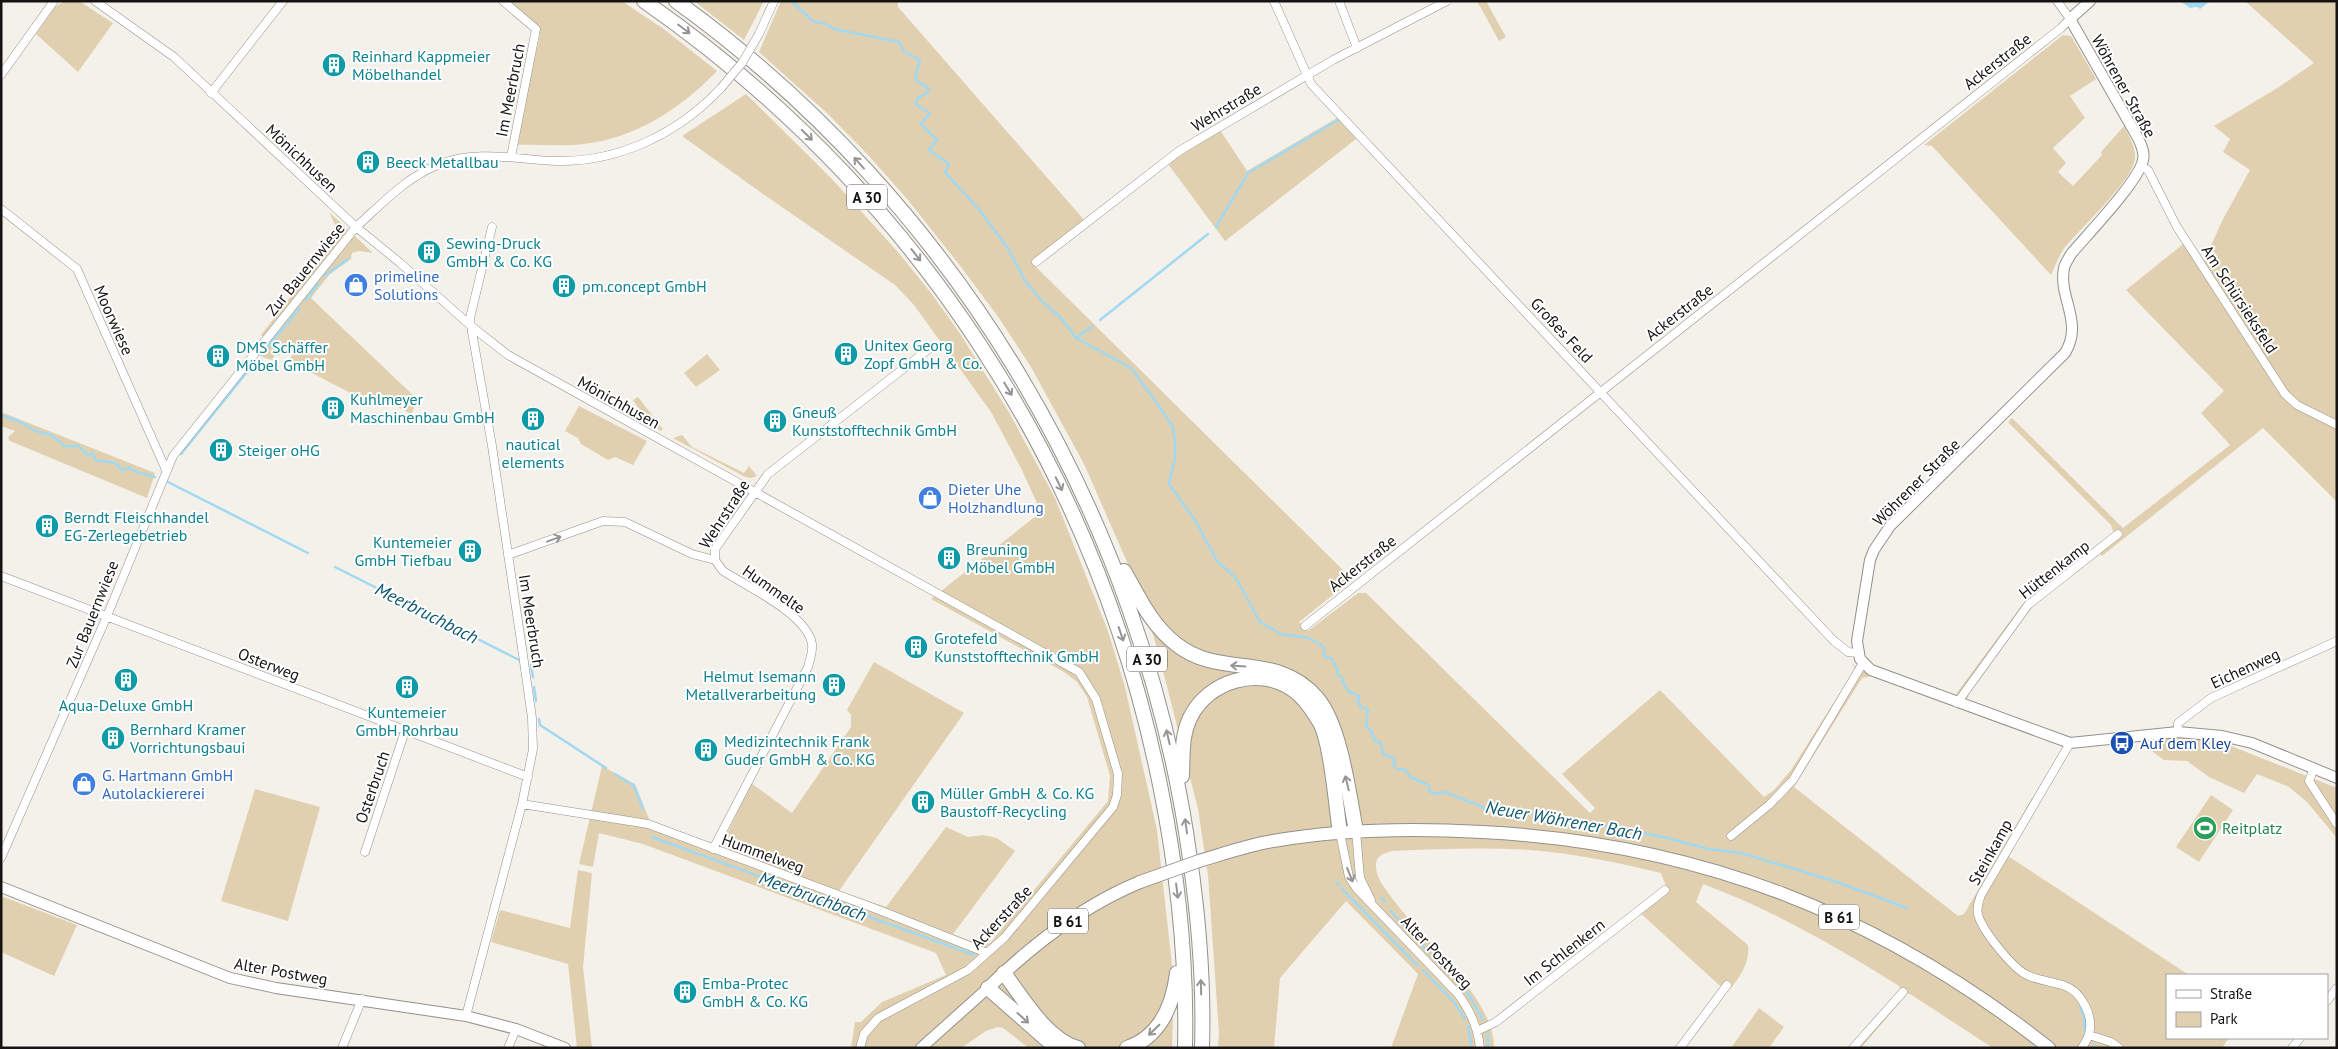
<svg xmlns="http://www.w3.org/2000/svg" width="2338" height="1049" font-family="'PT Sans',sans-serif">
<style>
.green{fill:#e1d0af}
.water{fill:#a0d9f1}
.lines{fill:none;stroke-linecap:round;stroke-linejoin:round}
.stream{stroke:#a0d9f1;stroke-width:2.5}
.minor-casing{stroke:#93918b;stroke-width:9}
.tertiary-casing{stroke:#93918b;stroke-width:12}
.primary-casing{stroke:#93918b;stroke-width:14}
.motorway-casing{stroke:#93918b;stroke-width:16}
.minor{stroke:#fff;stroke-width:8}
.tertiary{stroke:#fff;stroke-width:10}
.primary{stroke:#fff;stroke-width:12}
.motorway{stroke:#fff;stroke-width:14}
.minor-bridge-casing{stroke:#93918b;stroke-width:9;stroke-linecap:butt}
.primary-bridge-casing{stroke:#93918b;stroke-width:14;stroke-linecap:butt}
.minor-bridge{stroke:#fff;stroke-width:8}
.primary-bridge{stroke:#fff;stroke-width:12}
.oneway{stroke:#969594}
.labels{text-anchor:middle;dominant-baseline:central;stroke-width:4;stroke-linejoin:round;paint-order:stroke}
.shield{fill:#fff;stroke:#5b5a59;stroke-width:1}
.shield-label{font-size:15px;font-weight:bold;fill:#151412}
.culture-label{font-size:16px;fill:#0d838f;stroke:#fff;text-anchor:start}
.street-label{font-size:16px;fill:#151412;stroke:#fff}
.shop-label{font-size:16px;fill:#366cbe;stroke:#fff;text-anchor:start}
.transit-label{font-size:16px;fill:#164399;stroke:#fff;text-anchor:start}
.leisure-label{font-size:16px;fill:#27864d;stroke:#fff;text-anchor:start}
.water-label{font-size:18px;font-style:italic;fill:#0c5971;stroke:#fff}
</style>
<rect width="100%" height="100%" fill="#f4f1eb"/>
<!-- green -->
<path class="green" d="M65,1H79L113,23L78,72L36,34L55,7Z
M498,1H622L665,30L717,71C682,108 634,139 583,144C561,147 539,144 518,145L524,103L540,35Z
M694,1H764L744,40Z
M781,1H898V7L1085,221L1032,263L1348,575V583L1299,622L1308,631L1358,593H1366L1590,813L1595,808L1562,774L1660,690L1764,797L1774,790L1791,770L1855,669L1852,664L1871,676L1862,678L1794,787L1958,916L1964,914L2032,798L2038,802L2008,856L2189,975H2167V1038H2229L2222,1048H1993L1910,994H1907L1861,1048H1848L1900,989L1899,986C1837,947 1773,910 1703,884L1696,902L1748,945C1750,962 1741,975 1731,988L1719,985L1637,910L1666,886L1661,873C1618,863 1574,853 1530,850C1484,847 1438,849 1392,851C1382,854 1375,856 1376,868C1377,880 1386,889 1392,898C1421,938 1495,998 1494,1048H1391L1418,974L1346,901L1280,978L1274,1048H1218L1219,1033L1208,875L1198,809L1158,651L1138,587L1084,464L1031,367L999,318L961,267L908,200L869,156L827,113L759,52Z
M1477,1H1486L1506,37L1499,41Z
M2245,1H2337V502L2263,428L2102,556L2100,554L2029,609L1969,691L1968,698L1956,694L2022,605L2114,534L2111,525L2008,422L2012,418L2123,528L2230,445L2201,413L2224,391L2126,290L2182,245L2187,237L2204,261L2222,221L2250,170L2223,152L2230,139L2214,126L2279,87L2314,63Z
M2063,35L2071,36L2096,79L2070,96L2085,118L2053,148L2066,163L2058,172L2073,186L2102,155L2101,152L2124,126C2129,136 2136,148 2135,159C2132,182 2079,229 2063,250C2058,258 2055,266 2051,275L1932,146L1924,145Z
M746,94L831,178L898,252L931,293L961,335L1010,414L1055,498L1108,631L1125,687L1157,830L1174,983L1172,1048H1029L1003,1028L998,1027L986,1031L961,1048H851L855,1022H861L882,1002L946,975L936,953L643,844L599,833L593,867L579,864L602,766L635,784L651,824L728,851L725,838L751,783L792,813L851,727V715L847,710L874,662L964,713L839,891L886,907L946,827L968,837L983,835L997,838L1015,851L953,934L981,945L990,943L1108,801L1110,776L1087,697L1077,682L1064,672L931,599L1041,512L1021,468L991,412L914,305L895,285L763,194L682,136Z
M1337,118L1356,139L1225,241L1168,164L1220,130L1247,171Z
M329,212L373,253L359,251L352,253L351,259L329,275L311,298L418,400L411,414L377,396L362,399L289,361L294,351L285,344L279,356L275,354L272,360C266,358 261,358 259,351L268,340L261,335L328,248L335,225Z
M707,354L720,370L696,387L684,373Z
M638,397L663,429L661,431L623,411L628,405L634,413L639,409L633,400Z
M579,406L647,441L633,465L615,457L608,460L581,444L578,438L565,431Z
M1,412L155,473L147,498L10,441L8,437L15,431L1,426Z
M682,435L692,447L744,473L749,466L757,476L751,478L745,477L673,438Z
M2186,737L2221,742L2337,788V838L2307,802L2289,787L2257,774L2244,793L2209,777L2187,761L2164,760L2138,741Z
M255,789L320,807L288,921L221,901Z
M2211,795L2233,810L2199,862L2176,847Z
M578,870L592,873L583,967L592,1048H577L568,964L491,942L500,910L570,928Z
M1,896L77,925L54,976L1,952Z
M1759,1008L1784,1027L1769,1048H1731Z"/>
<!-- water -->
<path class="water" d="M2180,1H2210L2200,9L2197,7L2190,8Z"/>
<g class="lines">
<!-- stream -->
<path class="stream" d="M791,1L814,22L824,23L834,29L899,42L904,52L920,60C916,75 910,79 927,87L929,91L917,99L916,105L930,113L921,124L937,140L929,150L949,164L945,172L981,212L1009,250L1025,281L1043,302L1061,318L1076,338L1131,368L1159,406L1172,425L1175,440V457L1169,484L1195,520L1217,561L1236,578L1260,622L1281,634L1308,638L1323,646L1325,657L1332,659L1337,668V675L1344,679L1343,683L1349,692L1359,696L1358,702L1361,707L1368,709L1366,726L1372,732L1375,741L1381,743L1383,754L1394,758V766L1397,769L1406,770L1410,777L1428,785L1430,792L1438,794L1445,792L1485,808L1548,815L1663,837L1709,849L1741,853L1834,881L1907,908
M1216,227L1248,173L1338,120
M324,276L348,259
M306,300L318,284
M1100,320L1208,234
M1076,338L1093,326
M261,355L300,308
M1,415L21,422L35,431L51,435L65,446H78L88,455L93,453L95,460L115,463L122,470L130,468L136,472L155,477
M181,454L251,367
M168,482L308,553
M335,567L519,660
M531,665L533,677
M534,687L536,701
M539,719L540,725L606,768
M615,774L634,786L643,809
M652,837L974,955
M1337,882L1339,885
M1342,889L1417,965
M1382,898L1385,902
M1391,911L1429,953
M1436,960L1466,990L1483,1020
M1423,970L1454,1002L1465,1019
M2080,1007L2084,1016L2085,1033
M1468,1026L1472,1048
M1488,1034V1048
M2095,1045L2097,1048"/>
<!-- minor casing -->
<g class="minor-casing">
<path id="minor" d="M95,1L174,57L356,227L399,262L471,326L508,355L1079,672L1096,699L1118,774L1117,795L1113,807L1005,937L968,970L878,1018L864,1034L860,1048
M503,1L536,29L511,157
M1274,1L1311,84L1834,641L1848,652L1858,653
M1339,1L1357,48
M759,34L774,1
M1,75L54,1
M211,93L283,1
M2141,166L2148,170L2177,227L2285,394L2297,405L2337,425
M1,209L77,269L166,470
M1036,262L1179,151L1333,60L1447,1
M508,555L603,521L625,522L692,554L715,560
M715,560V549L768,474L930,348
M1,576L528,777
M1305,626L2061,28L2070,19L2057,1
M1957,703L2028,605L2118,534
M2178,732V723L2211,698L2337,641
M2070,743L1981,895C1979,901 1976,907 1978,914C1981,929 2011,966 2025,974C2037,981 2052,981 2065,986C2082,992 2094,1017 2089,1034C2088,1039 2084,1044 2082,1048
M2314,768L2309,781L2337,824
M522,804L648,824L879,910L987,953
M1356,831L1360,878L1371,900
M1340,833L1349,877L1357,889L1458,994C1470,1010 1478,1027 1480,1048
M1731,836L1769,805L1793,780L1863,663
M713,849L808,667C810,659 813,651 812,644C807,614 746,586 723,571L715,560
M365,852L405,731
M1,858L107,616L173,456L356,227C383,203 406,177 440,164C478,149 518,160 557,161C620,162 679,133 721,88
M2327,1001L2337,988
M466,1016L522,804L533,749L532,718L523,655L492,446L471,326L470,318L492,227
M1477,1031L1496,1022L1665,890
M2089,1035L2111,1042L2119,1048
M342,1048L362,999
M508,1048L516,1029
M1680,1048L1727,985
M1853,1048L1903,992
M2292,1048L2300,1038"/>
</g>
<!-- tertiary casing -->
<g class="tertiary-casing">
<path id="tertiary" d="M2090,1L2070,19L2138,138C2141,145 2145,152 2143,160C2139,181 2087,235 2071,254C2069,258 2065,263 2064,268C2058,298 2084,322 2065,353L1890,526L1874,550L1870,560L1857,641L1860,659L1871,670L2070,743L2178,732L2222,736L2252,743L2337,778
M1,887L230,978L276,988L466,1016L516,1029L565,1048
M921,1048L988,988"/>
</g>
<!-- primary casing -->
<g class="primary-casing">
<path id="primary" d="M1199,861C1223,854 1248,845 1273,841C1342,829 1412,828 1482,832C1698,843 1880,914 2049,1048
M988,988C1033,944 1082,906 1140,882"/>
</g>
<!-- motorway casing -->
<g class="motorway-casing">
<path id="motorway" d="M644,1C914,189 1097,467 1161,790C1178,875 1187,962 1185,1048
M676,1C957,203 1143,517 1190,859C1199,921 1204,984 1202,1048
M1124,571C1139,597 1151,625 1176,644C1221,680 1276,650 1317,698C1341,726 1349,795 1356,831
M1182,776C1183,755 1181,735 1191,716C1209,681 1258,666 1292,689C1303,696 1312,709 1319,721C1331,740 1336,807 1340,833
M1004,973C1022,997 1047,1040 1078,1048
M988,988L1055,1047
M1127,1048C1160,1037 1173,1005 1177,973"/>
</g>
<!-- minor -->
<use href="#minor" class="minor"/>
<!-- tertiary -->
<use href="#tertiary" class="tertiary"/>
<!-- primary -->
<use href="#primary" class="primary"/>
<!-- motorway -->
<use href="#motorway" class="motorway"/>
<!-- minor-bridge casing -->
<g class="minor-bridge-casing">
<path id="minor-bridge" d="M721,88L742,63L759,34"/>
</g>
<!-- primary-bridge casing -->
<g class="primary-bridge-casing">
<path id="primary-bridge" d="M1140,882L1199,861"/>
</g>
<!-- minor-bridge -->
<use href="#minor-bridge" class="minor-bridge"/>
<!-- primary-bridge -->
<use href="#primary-bridge" class="primary-bridge"/>
</g>
<!-- one-way arrows -->
<defs><path id="oneway-shaft" d="M-6 0H5M1.5-3L5.5 0L1.5 3" fill="none" stroke-width="1.6" stroke-linecap="round" stroke-linejoin="round" transform="scale(1.25)"/></defs>
<g class="oneway">
<use href="#oneway-shaft" transform="translate(684 29) rotate(37)"/>
<use href="#oneway-shaft" transform="translate(807 135) rotate(45)"/>
<use href="#oneway-shaft" transform="translate(859 163) rotate(-132)"/>
<use href="#oneway-shaft" transform="translate(916 255) rotate(52)"/>
<use href="#oneway-shaft" transform="translate(1008 389) rotate(59)"/>
<use href="#oneway-shaft" transform="translate(1059 484) rotate(64)"/>
<use href="#oneway-shaft" transform="translate(554 539) rotate(-20)"/>
<use href="#oneway-shaft" transform="translate(1121 634) rotate(71)"/>
<use href="#oneway-shaft" transform="translate(1238 666) rotate(-176)"/>
<use href="#oneway-shaft" transform="translate(1168 737) rotate(-103)"/>
<use href="#oneway-shaft" transform="translate(1347 783) rotate(-104)"/>
<use href="#oneway-shaft" transform="translate(1186 826) rotate(-98)"/>
<use href="#oneway-shaft" transform="translate(1350 875) rotate(68)"/>
<use href="#oneway-shaft" transform="translate(1177 891) rotate(83)"/>
<use href="#oneway-shaft" transform="translate(1201 987) rotate(-91)"/>
<use href="#oneway-shaft" transform="translate(1023 1018) rotate(42)"/>
<use href="#oneway-shaft" transform="translate(1154 1030) rotate(136)"/>
</g>
<!-- icons -->
<defs>
<g id="building-disc" transform="scale(1.25)"><circle r="9.5" fill="#0f9aa8" stroke="#fff"/><path d="M-4-6H4V6H1V3H-1V6H-4ZM-2.5-4.3h1.7v1.8h-1.7ZM.8-4.3h1.7v1.8H.8ZM-2.5-1h1.7V.8h-1.7ZM.8-1h1.7V.8H.8Z" fill="#fff"/></g>
<g id="shop-disc" transform="scale(1.25)"><circle r="9.5" fill="#3f7fe0" stroke="#fff"/><path d="M-5-2.5h2.3a2.7 3.5 0 0 1 5.4 0H5L5.5 6h-11ZM-1.5-2.5h3a1.5 2.3 0 0 0-3 0Z" fill="#fff"/></g>
<g id="bus-disc" transform="scale(1.25)"><circle r="9.5" fill="#1a4fb4" stroke="#fff"/><path d="M-5-6H5V4H4V6H2V4H-2V6H-4V4H-5ZM-3.5-4V0h7V-4ZM-3.5 1.2v1.5H-2V1.2ZM2 1.2v1.5H3.5V1.2Z" fill="#fff"/></g>
<g id="stadium-disc" transform="scale(1.25)"><circle r="9.5" fill="#2e9e5b" stroke="#fff"/><path d="M0-5a6.5 5 0 1 0 0 10a6.5 5 0 1 0 0-10ZM-3.5-1.8h7v3.6h-7Z" fill="#fff"/></g>
</defs>
<g fill-rule="evenodd">
<use href="#building-disc" x="334" y="65"/>
<use href="#building-disc" x="368" y="162"/>
<use href="#building-disc" x="429" y="252"/>
<use href="#shop-disc" x="356" y="285"/>
<use href="#building-disc" x="564" y="286"/>
<use href="#building-disc" x="846" y="354"/>
<use href="#building-disc" x="218" y="356"/>
<use href="#building-disc" x="333" y="408"/>
<use href="#building-disc" x="533" y="419"/>
<use href="#building-disc" x="775" y="421"/>
<use href="#building-disc" x="221" y="450"/>
<use href="#shop-disc" x="930" y="498"/>
<use href="#building-disc" x="47" y="526"/>
<use href="#building-disc" x="470" y="551"/>
<use href="#building-disc" x="949" y="558"/>
<use href="#building-disc" x="916" y="647"/>
<use href="#building-disc" x="126" y="680"/>
<use href="#building-disc" x="834" y="685"/>
<use href="#building-disc" x="407" y="687"/>
<use href="#building-disc" x="113" y="738"/>
<use href="#bus-disc" x="2122" y="743"/>
<use href="#building-disc" x="706" y="750"/>
<use href="#shop-disc" x="84" y="784"/>
<use href="#building-disc" x="923" y="802"/>
<use href="#stadium-disc" x="2205" y="828"/>
<use href="#building-disc" x="685" y="992"/>
</g>
<g class="labels">
<!-- shield labels -->
<g class="shield">
<rect x="847" y="184.5" width="40" height="25" rx="4"/>
<rect x="1127" y="646.5" width="40" height="25" rx="4"/>
<rect x="1819" y="904.5" width="40" height="25" rx="4"/>
<rect x="1048" y="908.5" width="40" height="25" rx="4"/>
</g>
<g class="shield-label">
<text x="867" y="197">A 30</text>
<text x="1147" y="659">A 30</text>
<text x="1839" y="917">B 61</text>
<text x="1068" y="921">B 61</text>
</g>
<!-- culture labels -->
<g class="culture-label">
<text x="352" y="56">Reinhard Kappmeier<tspan x="352" dy="18">Möbelhandel</tspan></text>
<text x="386" y="162">Beeck Metallbau</text>
<text x="446" y="243">Sewing-Druck<tspan x="446" dy="18">GmbH &amp; Co. KG</tspan></text>
<text x="582" y="286">pm.concept GmbH</text>
<text x="864" y="345">Unitex Georg<tspan x="864" dy="18">Zopf GmbH &amp; Co.</tspan></text>
<text x="236" y="347">DMS Schäffer<tspan x="236" dy="18">Möbel GmbH</tspan></text>
<text x="350" y="399">Kuhlmeyer<tspan x="350" dy="18">Maschinenbau GmbH</tspan></text>
<text x="792" y="412">Gneuß<tspan x="792" dy="18">Kunststofftechnik GmbH</tspan></text>
<text x="533" y="444" text-anchor="middle">nautical<tspan x="533" dy="18">elements</tspan></text>
<text x="238" y="450">Steiger oHG</text>
<text x="64" y="517">Berndt Fleischhandel<tspan x="64" dy="18">EG-Zerlegebetrieb</tspan></text>
<text x="452" y="542" text-anchor="end">Kuntemeier<tspan x="452" dy="18">GmbH Tiefbau</tspan></text>
<text x="966" y="549">Breuning<tspan x="966" dy="18">Möbel GmbH</tspan></text>
<text x="934" y="638">Grotefeld<tspan x="934" dy="18">Kunststofftechnik GmbH</tspan></text>
<text x="816" y="676" text-anchor="end">Helmut Isemann<tspan x="816" dy="18">Metallverarbeitung</tspan></text>
<text x="126" y="705" text-anchor="middle">Aqua-Deluxe GmbH</text>
<text x="407" y="712" text-anchor="middle">Kuntemeier<tspan x="407" dy="18">GmbH Rohrbau</tspan></text>
<text x="130" y="729">Bernhard Kramer<tspan x="130" dy="18">Vorrichtungsbaui</tspan></text>
<text x="724" y="741">Medizintechnik Frank<tspan x="724" dy="18">Guder GmbH &amp; Co. KG</tspan></text>
<text x="940" y="793">Müller GmbH &amp; Co. KG<tspan x="940" dy="18">Baustoff-Recycling</tspan></text>
<text x="702" y="983">Emba-Protec<tspan x="702" dy="18">GmbH &amp; Co. KG</tspan></text>
</g>
<!-- street labels -->
<g class="street-label">
<text transform="translate(1997 61) rotate(-38)">Ackerstraße</text>
<text transform="translate(2124 86) rotate(61)">Wöhrener Straße</text>
<text transform="translate(510 90) rotate(-79)">Im Meerbruch</text>
<text transform="translate(1226 107) rotate(-31)">Wehrstraße</text>
<text transform="translate(302 158) rotate(43)">Mönichhusen</text>
<text transform="translate(305 269) rotate(-51)">Zur Bauernwiese</text>
<text transform="translate(2240 299) rotate(57)">Am Schürsieksfeld</text>
<text transform="translate(1679 312) rotate(-38)">Ackerstraße</text>
<text transform="translate(114 320) rotate(66)">Moorwiese</text>
<text transform="translate(1562 330) rotate(47)">Großes Feld</text>
<text transform="translate(619 402) rotate(29)">Mönichhusen</text>
<text transform="translate(1916 482) rotate(-45)">Wöhrener Straße</text>
<text transform="translate(724 514) rotate(-57)">Wehrstraße</text>
<text transform="translate(1362 563) rotate(-38)">Ackerstraße</text>
<text transform="translate(2054 569) rotate(-38)">Hüttenkamp</text>
<text transform="translate(774 589) rotate(35)">Hummelte</text>
<text transform="translate(92 614) rotate(-68)">Zur Bauernwiese</text>
<text transform="translate(532 621) rotate(81)">Im Meerbruch</text>
<text transform="translate(269 664) rotate(21)">Osterweg</text>
<text transform="translate(2245 668) rotate(-25)">Eichenweg</text>
<text transform="translate(372 787) rotate(-71)">Osterbruch</text>
<text transform="translate(1990 852) rotate(-61)">Steinkamp</text>
<text transform="translate(763 853) rotate(20)">Hummelweg</text>
<text transform="translate(1001 917) rotate(-47)">Ackerstraße</text>
<text transform="translate(1437 952) rotate(46)">Alter Postweg</text>
<text transform="translate(1564 952) rotate(-38)">Im Schlenkern</text>
<text transform="translate(281 971) rotate(10)">Alter Postweg</text>
</g>
<!-- shop labels -->
<g class="shop-label">
<text x="374" y="276">primeline<tspan x="374" dy="18">Solutions</tspan></text>
<text x="948" y="489">Dieter Uhe<tspan x="948" dy="18">Holzhandlung</tspan></text>
<text x="102" y="775">G. Hartmann GmbH<tspan x="102" dy="18">Autolackiererei</tspan></text>
</g>
<!-- transit labels -->
<g class="transit-label">
<text x="2140" y="743">Auf dem Kley</text>
</g>
<!-- leisure labels -->
<g class="leisure-label">
<text x="2222" y="828">Reitplatz</text>
</g>
<!-- water labels -->
<g class="water-label">
<text transform="translate(427 613) rotate(27)">Meerbruchbach</text>
<text transform="translate(1564 820) rotate(10)">Neuer Wöhrener Bach</text>
<text transform="translate(813 896) rotate(20)">Meerbruchbach</text>
</g>
</g>
<!-- border -->
<rect width="2338" height="1049" fill="none" stroke="#151412" stroke-width="5"/>
<!-- legend -->
<rect x="2166" y="974" width="162" height="65" fill="#ffffff" stroke="#a1a1a0"/>
<rect x="2176" y="990" width="25" height="8" fill="#ffffff" stroke="#a1a1a0"/>
<text x="2210" y="999" font-size="15" fill="#151412">Straße</text>
<rect x="2176" y="1012" width="25" height="15" fill="#e1d0af" stroke="#a1a1a0"/>
<text x="2210" y="1024" font-size="15" fill="#151412">Park</text>
</svg>
